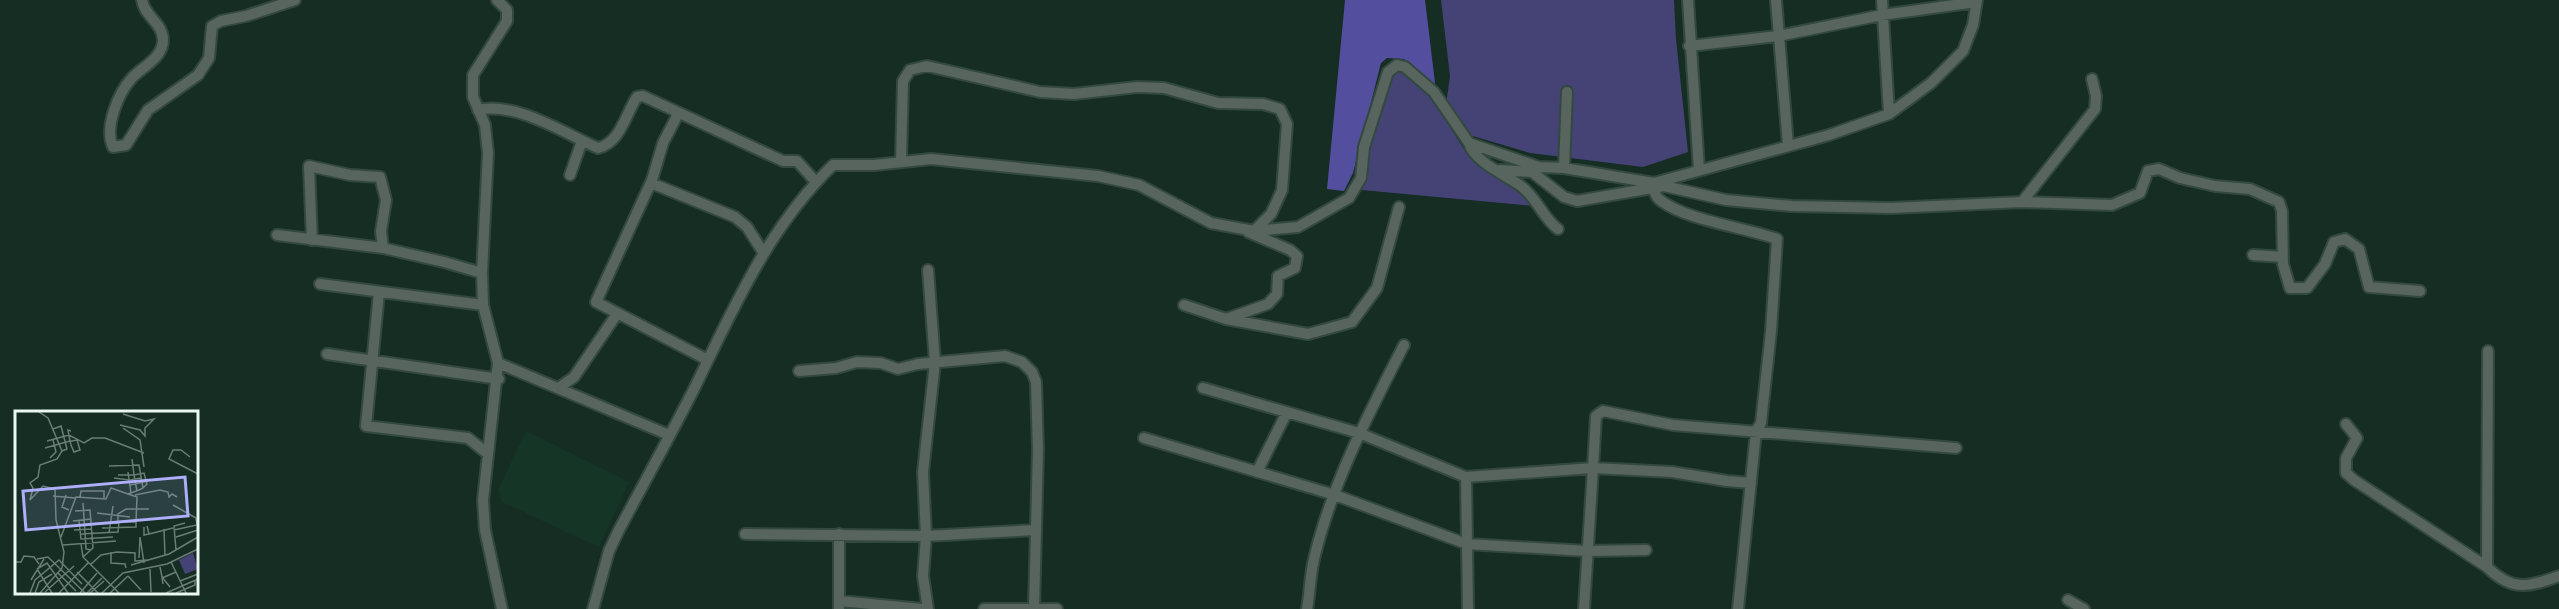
<svg xmlns="http://www.w3.org/2000/svg" width="2559" height="609" font-family="Montserrat,sans-serif">
<style>
.built{fill:#153627}
.green{fill:#454376}
.forest{fill:#544e9f}
.lines{fill:none;stroke-linecap:round;stroke-linejoin:round}
.minor-casing{stroke:#33493f;stroke-width:14}
.minor{stroke:#58645e;stroke-width:10}
.inset-road{fill:none;stroke:#6a7e74;stroke-width:1.5}
.view{fill:#aeaefa;fill-opacity:0.15;stroke:#aeaefa;stroke-width:3}
.inset-edge{fill:none;stroke:#e9f8f0;stroke-width:3}
</style>
<rect width="100%" height="100%" fill="#152d22"/>
<!-- built -->
<path class="built" d="M526,431L629,482L599,547L502,502L498,490Z"/>
<!-- green -->
<path class="green" d="M1441,0H1674L1676,39L1688,152L1643,167L1530,153L1466,134L1446,105L1450,76Z
M1398,66L1427,91L1467,154L1478,165L1501,176L1535,206L1351,189L1360,179L1386,71Z"/>
<!-- forest -->
<path class="forest" d="M1345,0H1425L1436,91L1404,59L1387,58L1381,63L1353,173L1344,191L1327,189Z"/>
<g class="lines">
<!-- minor casing -->
<g class="minor-casing">
<path id="minor" d="M142,0C144,16 163,23 163,40C163,58 142,67 132,78C118,93 104,128 113,147L126,145L148,110L198,75L209,58L212,26L221,21L246,16L295,0
M497,0L507,10V21L473,75V97L485,125L488,153L482,273L483,305L498,363L483,500L485,530L502,609
M1688,0L1699,170
M1776,0L1788,145
M1882,0L1889,114
M1689,46L1778,36L1882,15L1976,2
M478,110C515,101 564,133 598,148C621,142 625,115 637,97L643,96L783,161H797L816,182
M678,114L663,143L652,180L596,302L708,360
M1469,143C1474,162 1506,175 1521,186C1537,198 1543,218 1558,229
M901,161L903,81L910,70L927,66L1040,92L1074,94L1137,87L1164,88L1218,103L1263,104L1280,109L1287,124L1282,190L1271,214L1254,231
M1564,168L1567,92
M1500,170L1532,172L1564,197L1577,201L1664,186L1726,200L1792,206L1891,208L2022,202L2112,205L2140,193L2148,171L2159,169L2180,178L2215,186L2250,189L2279,202L2282,211L2283,264L2290,288H2307L2325,264L2334,242L2345,239L2359,249L2369,287L2420,291
M570,175L582,141
M651,183L735,217L747,227L763,252
M2022,202L2095,109L2096,96L2092,79
M277,235L383,248L444,262L482,273
M312,240L309,166L350,175L380,177L386,200L381,231L383,248
M2253,255L2283,257
M928,270L935,362L923,472L926,536L923,576L928,609
M320,284L483,305
M379,292L366,426L468,438L488,454
M1184,305L1226,319L1268,304L1277,294L1278,276L1295,268L1297,256L1290,250L1248,232
M1226,319L1308,334L1352,322L1377,288L1399,207
M327,354L499,379
M498,363L669,435
M799,371L836,368L857,362L881,363L898,369L918,364L1005,356L1022,362L1032,372L1036,382L1038,450L1034,609
M560,387L574,377L617,314
M1203,388L1359,433L1466,477
M2346,424L2357,438L2346,458V473L2354,480L2487,567C2512,592 2529,587 2559,576
M1144,438L1335,495L1467,544L1587,551L1646,550
M1257,472L1287,412
M745,534L926,536L1035,530
M839,534V609
M2487,567L2488,351
M2068,600L2084,609
M840,601L922,609
M593,609L609,551L619,530C644,483 670,436 694,389C733,309 768,228 833,165H874L931,159L1098,176L1139,185L1211,223L1254,231L1298,227L1349,198L1361,178L1364,147L1388,72L1397,65L1405,67L1434,92L1469,143L1539,167L1564,168L1654,183
M984,609H1057
M1307,609C1310,593 1310,575 1314,559C1332,483 1369,413 1404,345
M1468,609L1466,477L1593,468L1596,416L1603,411L1673,425L1956,448
M1584,609L1593,468L1672,472L1727,481L1751,483
M1738,609L1756,431L1761,423L1771,331L1777,239C1744,227 1685,220 1660,200C1655,196 1653,189 1654,183L1829,135L1889,114L1931,83L1963,51L1973,25L1977,0"/>
</g>
<!-- minor -->
<use href="#minor" class="minor"/>
</g>
<!-- overview -->
<g transform="translate(15 411)">
<rect width="183" height="183" fill="#152d22"/>
<path d="M178,142L183,158L170,163L164,149Z" fill="#454376"/>
<path class="inset-road" d="M24,1L33,7L47,40L42,48L25,54L23,66L15,72L18,77L15,89L28,75L40,78L41,109L49,141L47,157L25,182M105,14L125,19L130,25V17L139,8L130,10L108,3M108,17L125,29L129,56M38,18L46,15L52,38L47,40M32,30L54,24L69,32L77,27H90L129,42M30,37L44,33L55,30H57L62,29L65,39L59,41L56,34L55,30L53,19L56,20M175,46L166,39H158L154,48L183,63M35,47L41,41L38,29M94,55L124,54L128,77M103,64H119L117,48M99,67L114,69L113,61M115,74L133,70M116,82L114,69L126,67M51,84L47,96L54,99M120,84L145,79L153,81L154,86L157,83L162,86M38,85L60,87M65,86L66,80H89V87M68,92L71,138L76,139M158,94L181,107M60,100L75,99L78,137L68,146M82,102L115,106M58,110L76,108M64,110L66,128L98,126M64,114L103,112V103L111,98H134M129,116V124L134,123L132,115M87,117L121,116V111M149,118L150,144M59,119L77,118M159,119L182,114L181,107M94,122L98,95M65,123L103,121L104,111H121L122,86L113,83L124,79L128,77L132,73L129,62L119,64L122,80M134,123L158,117M46,126L61,86L91,88L96,77L113,83M161,126L183,119M66,133L68,146L104,182M48,134L101,130M161,139L159,115L170,112M96,141V152L110,153L111,157M124,147L125,126L129,152M22,148L33,146L70,182M0,151H6L9,145L19,146L24,153M156,151L171,182M75,154L86,144L102,141L120,142V150L133,149M116,154L154,143L183,126M145,156L147,166L155,176M22,158L32,152L53,182M22,158L37,182M135,158L136,181M62,161L83,182M43,162L61,180M113,165L126,179M16,169L29,148M165,170L183,163M148,173L147,167L161,161M30,181L59,155M15,182L20,169L44,149L67,173M20,182L24,171L37,163M44,182L73,152M65,182L82,162M72,182L87,167M75,182L89,170M87,182L108,162L152,153L183,138M95,182L113,165M151,182L183,168M161,182L180,174V170"/>
<path class="view" d="M170,66L173,105L11,119L8,80Z"/>
<rect width="183" height="183" class="inset-edge"/>
</g>
</svg>
